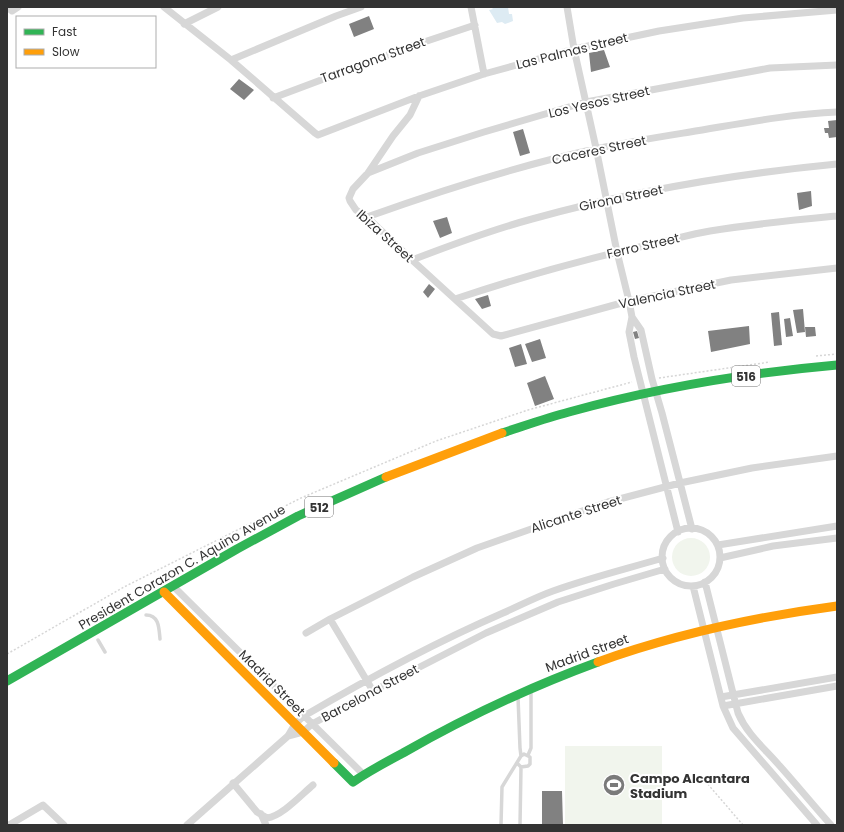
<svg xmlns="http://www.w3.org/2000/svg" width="844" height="832" font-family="Poppins,sans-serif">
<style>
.green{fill:#f1f5ed}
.water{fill:#ddebf3}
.building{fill:#818181}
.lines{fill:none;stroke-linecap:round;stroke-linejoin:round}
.path{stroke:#d6d6d6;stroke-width:1.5;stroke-dasharray:2 2;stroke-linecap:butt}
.lane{stroke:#d7d7d7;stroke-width:3.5}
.street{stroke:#d7d7d7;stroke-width:7}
.fast{stroke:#30b455;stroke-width:9}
.slow{stroke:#ff9f0a;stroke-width:9}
.labels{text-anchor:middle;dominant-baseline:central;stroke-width:4;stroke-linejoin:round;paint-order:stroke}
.shield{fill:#fff;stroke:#707070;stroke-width:1}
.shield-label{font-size:12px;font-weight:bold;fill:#333}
.street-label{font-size:13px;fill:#333;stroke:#fff}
.poi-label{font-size:13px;font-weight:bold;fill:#333;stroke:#fff;text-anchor:start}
</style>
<rect width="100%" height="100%" fill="#fff"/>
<!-- green -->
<path class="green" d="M672 557a19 19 0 1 1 38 0a19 19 0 1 1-38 0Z
M565,746H662V825H565Z"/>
<!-- water -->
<path class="water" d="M491,7H508L509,14H512L513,21L505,24L502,22L497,23L489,10L493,9Z"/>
<!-- building -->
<path class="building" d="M369,16L374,29L354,37L349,24Z
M604,50L610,67L591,72L589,53Z
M239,79L254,90L244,100L230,89Z
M837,120V137L829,138L828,133H825L824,128H829L828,121Z
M523,129L530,153L520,156L513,132Z
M811,191L812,206L799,210L797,193Z
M447,217L452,233L440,238L433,221Z
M429,284L435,289L428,298L423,292Z
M488,295L491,306L482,309L475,299Z
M803,309L805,332L797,333L793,310Z
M779,312L782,345L774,346L771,313Z
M790,318L793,336L786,337L784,319Z
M749,326L750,344L711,352L708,331Z
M805,327H815L816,336L806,337Z
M637,331L639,338L635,339L633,332Z
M540,339L546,358L532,362L525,344Z
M521,344L527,364L515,367L509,348Z
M545,376L554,399L535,406L527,383Z
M542,791H562L563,825H542Z"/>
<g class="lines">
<!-- path -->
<path class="path" d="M816,356L837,354
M659,378L770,362
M7,654L124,587L301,498L436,441L528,410L632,382
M700,775L743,825"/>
<!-- lane -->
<path class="lane" d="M146,615C159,615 159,628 160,639
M98,640L105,652
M518,697L520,748L521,756
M528,755L531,748V691
M501,825L502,787L521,756L524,754L530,757V764L528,766L521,767L517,763
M520,825L521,767"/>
<!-- street -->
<path class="street" d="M7,7L12,11L18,7
M164,7L231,60L315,133L318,135L419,96L484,74L574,49L659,31L743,18L837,10
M471,7L484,74
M567,7L574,49L596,148L617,252L629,301L632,317L629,332L634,357L678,532
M184,24L218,7
M231,60L336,16L361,7
M419,96L410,115L393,136L368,173L353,189L349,198L350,201L356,210L367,217L412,260L493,334L501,336L629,301L731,280L837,268
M273,98L409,47L475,25
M368,173L418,153L484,132L586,102L770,68L837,65
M367,217C442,190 517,166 595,149C627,142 659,137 690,132C739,124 788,114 837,112
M412,260C451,245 491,230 532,219C632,191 734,174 837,164
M455,299C521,277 588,258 657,243C675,239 692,234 710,231C752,224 795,220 837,216
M632,317L641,330L652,379L662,413L692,529
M662 557a29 29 0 1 1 58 0a29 29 0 1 1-58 0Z
M718,545L837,526
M720,558L773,546L837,538
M705,582L738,713C747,734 763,747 778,764C796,784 813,805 831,825
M173,586L364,775
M693,586L723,706L733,728L817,825
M330,619L373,691
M306,633L330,619L413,577L477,548L608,502L680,483L752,468L837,456
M721,697L837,677
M723,706L837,686
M288,736L303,732L312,724L373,691L486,633L558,602L614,584L665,569
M233,783L257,812L267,818C282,816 301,795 313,785
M261,814L266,825
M9,825L43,805L64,825
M187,825L288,736L295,724L304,716C369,678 434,643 503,613C519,606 536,597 553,591C589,578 626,569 663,558"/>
<!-- fast -->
<path class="fast" d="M502,433C524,426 546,418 569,412C656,388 747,373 837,365
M7,681L237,549L298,516L386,477
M334,763L353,782C369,771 386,762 403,753C466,717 530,687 598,662"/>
<!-- slow -->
<path class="slow" d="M386,477L502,433
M164,592L334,763
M598,662C675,634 755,617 837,606"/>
</g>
<!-- icons -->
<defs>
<g id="stadium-disc" transform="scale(1.15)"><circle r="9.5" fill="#7a7a7a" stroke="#fff"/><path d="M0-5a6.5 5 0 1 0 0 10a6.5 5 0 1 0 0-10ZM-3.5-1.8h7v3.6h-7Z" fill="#fff"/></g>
</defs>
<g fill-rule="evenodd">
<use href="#stadium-disc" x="614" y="785"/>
</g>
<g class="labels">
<!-- shield labels -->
<g class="shield">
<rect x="732" y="366" width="28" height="20" rx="3"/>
<rect x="305" y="497" width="28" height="20" rx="3"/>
</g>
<g class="shield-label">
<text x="746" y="376">516</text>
<text x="319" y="507">512</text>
</g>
<!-- street labels -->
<g class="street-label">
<text transform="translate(572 51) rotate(-14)">Las Palmas Street</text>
<text transform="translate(373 60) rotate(-20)">Tarragona Street</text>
<text transform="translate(599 102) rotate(-13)">Los Yesos Street</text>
<text transform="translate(599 150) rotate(-12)">Caceres Street</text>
<text transform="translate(621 198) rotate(-12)">Girona Street</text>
<text transform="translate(385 236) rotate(42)">Ibiza Street</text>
<text transform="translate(643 246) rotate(-13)">Ferro Street</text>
<text transform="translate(667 294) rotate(-12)">Valencia Street</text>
<text transform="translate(576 514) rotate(-18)">Alicante Street</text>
<text transform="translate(182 567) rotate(-30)">President Corazon C. Aquino Avenue</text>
<text transform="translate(587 653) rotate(-20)">Madrid Street</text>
<text transform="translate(272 683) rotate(45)">Madrid Street</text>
<text transform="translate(370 693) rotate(-28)">Barcelona Street</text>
</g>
<!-- poi labels -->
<g class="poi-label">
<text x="630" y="778">Campo Alcantara<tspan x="630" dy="15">Stadium</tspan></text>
</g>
</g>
<!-- border -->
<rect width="844" height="832" fill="none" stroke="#333333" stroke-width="16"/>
<!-- legend -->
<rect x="16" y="16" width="140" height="52" fill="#ffffff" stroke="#adadad"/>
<rect x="24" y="29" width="20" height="6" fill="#30b455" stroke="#adadad"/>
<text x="52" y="36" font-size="12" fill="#333333">Fast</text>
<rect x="24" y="49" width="20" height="6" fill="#ff9f0a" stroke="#adadad"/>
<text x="52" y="56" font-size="12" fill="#333333">Slow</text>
</svg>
